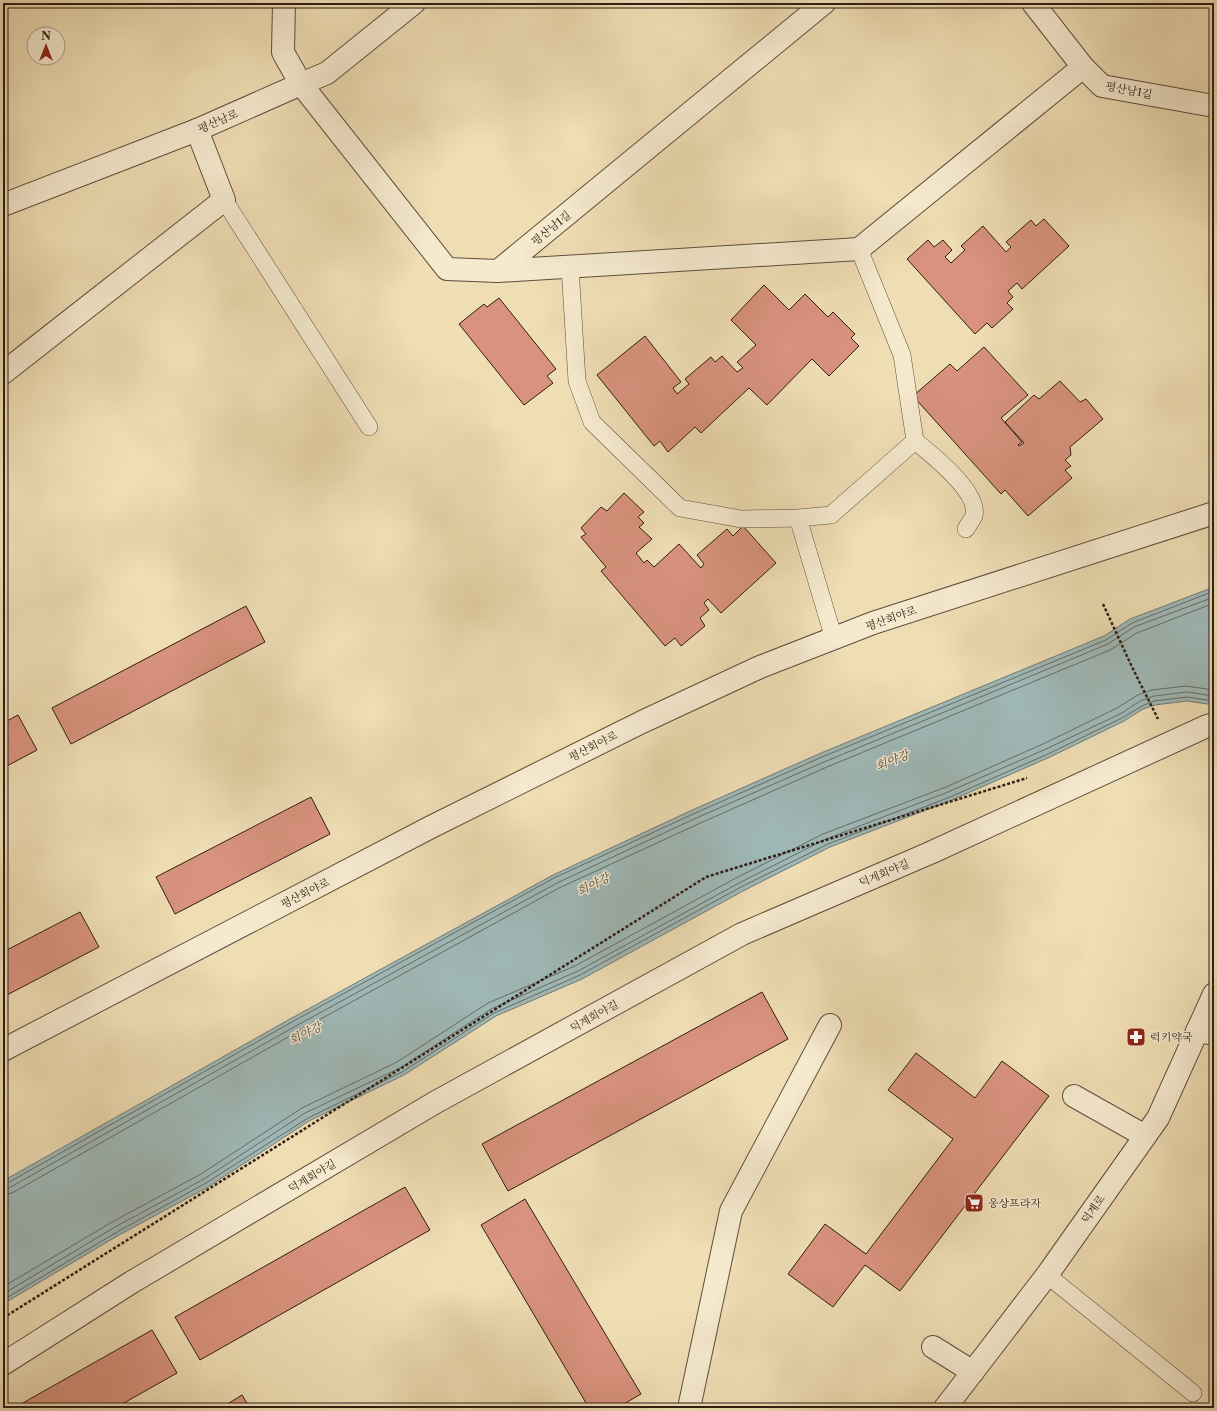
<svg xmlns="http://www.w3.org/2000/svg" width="1217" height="1411" font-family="'Libre Caslon Text','Noto Serif KR',serif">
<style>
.water{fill:#9fb9b8;stroke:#727b77}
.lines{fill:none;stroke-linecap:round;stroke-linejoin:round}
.shore{stroke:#666b66;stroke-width:1}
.building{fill:#d8927e;stroke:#2e1d15}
.service-casing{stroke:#5e4d3d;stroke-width:18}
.minor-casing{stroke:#5e4d3d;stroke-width:24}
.tertiary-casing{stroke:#5e4d3d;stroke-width:24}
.path{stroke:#2e1d15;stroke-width:2.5;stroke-dasharray:3 2;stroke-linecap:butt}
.service{stroke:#f5e9ce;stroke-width:17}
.minor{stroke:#f5e9ce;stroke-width:22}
.tertiary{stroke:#f5e9ce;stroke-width:22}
.labels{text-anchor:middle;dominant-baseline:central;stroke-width:3;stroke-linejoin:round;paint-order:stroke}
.street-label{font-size:11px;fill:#2e1d15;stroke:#f5e9ce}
.poi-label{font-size:11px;fill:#2e1d15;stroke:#f5e9ce;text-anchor:start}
.water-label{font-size:12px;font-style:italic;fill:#504c46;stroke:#f5e9ce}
</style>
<rect width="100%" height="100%" fill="#efddb4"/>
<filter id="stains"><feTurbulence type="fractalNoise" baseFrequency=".005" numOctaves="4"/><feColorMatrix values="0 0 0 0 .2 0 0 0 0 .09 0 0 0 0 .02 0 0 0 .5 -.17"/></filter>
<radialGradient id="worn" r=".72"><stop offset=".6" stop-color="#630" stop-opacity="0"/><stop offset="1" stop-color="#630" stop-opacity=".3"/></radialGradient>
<!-- water -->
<path class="water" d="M1214,587V705L1187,701L1155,705L1143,709L1124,721L1050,757L952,800L830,847L743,891L582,979L496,1016L404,1075L309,1121L208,1187L119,1235L3,1304V1181L290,1019L553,875L690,811L821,753L1104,636L1130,619Z"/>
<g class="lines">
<!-- shore -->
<path class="shore" d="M3,1184H6L292,1022L554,878L691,815L822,757L1106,640L1132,623L1214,591
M3,1189L9,1188L294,1027L557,883L694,819L824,762L1108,644L1134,627L1214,597
M3,1195L12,1193L297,1032L559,888L696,825L827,767L1110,650L1137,633L1214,603
M3,1287L112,1222L201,1174L302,1108L397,1062L488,1003L575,966L736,878L823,834L946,787L1043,744L1117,708L1138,695L1152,690L1186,686L1214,690
M3,1294L115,1227L204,1179L305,1113L400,1068L491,1009L578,971L739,883L826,839L948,792L1046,749L1120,714L1140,701L1154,696L1187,692L1214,696
M3,1300L117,1232L206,1183L308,1118L402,1072L494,1013L580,975L741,887L828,844L950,797L1048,754L1122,718L1142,706L1154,701L1187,697L1214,701"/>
</g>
<!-- building -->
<path class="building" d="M1044,219L1069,246L1022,289L1017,283L1008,291L1013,297L1007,303L1013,309L992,328L987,323L975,334L907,259L928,240L934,247L943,240L952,250L945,257L951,263L965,250L961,246L983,226L1006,252L1011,247L1006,242L1031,220L1036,226Z
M764,285L789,310L805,294L828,317L833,312L855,334L851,338L859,346L829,376L812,359L767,405L749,388L701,433L695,427L668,452L660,441L654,446L597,375L645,336L681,382L673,388L677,394L689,384L685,379L711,357L715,362L722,356L737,372L743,368L737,362L756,345L731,320Z
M499,298L556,369L547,376L553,383L524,405L459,324L484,304L487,307Z
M984,347L1028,395L1001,418L1022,442L1018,445L1019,446L1024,443L1005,422L1034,395L1039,399L1060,381L1080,402L1086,399L1103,419L1070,447L1071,455L1065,460L1071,466L1065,470L1072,478L1028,516L1005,490L1001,494L913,396L950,364L957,371Z
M624,493L644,512L638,517L644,523L639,527L652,539L636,553L644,563L647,560L654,567L679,544L701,568L704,564L697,555L727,529L733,536L743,526L776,563L721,613L708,599L704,603L709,610L700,618L705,626L681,646L675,638L665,646L601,571L606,567L581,537L586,534L581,528L601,507L607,511Z
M246,606L265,642L71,744L52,708Z
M18,715L37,750L3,768V723Z
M311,797L330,834L175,914L156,877Z
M80,912L99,947L3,997V952Z
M762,992L788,1039L508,1191L482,1144Z
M916,1053L975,1098L1002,1061L1049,1096L900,1291L865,1265L833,1307L788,1274L825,1224L866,1254L953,1139L888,1090Z
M405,1187L430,1230L200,1360L175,1317Z
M525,1199L641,1394L617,1408H589L481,1225Z
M152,1330L177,1373L115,1408H14Z
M242,1395L250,1408H221Z"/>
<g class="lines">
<!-- service casing -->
<g class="service-casing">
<path id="service" d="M224,200L369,427
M570,267L577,381L592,422L680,508L741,519L798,518
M915,441C931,454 980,492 974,516C972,520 968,525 966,529
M834,639L798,518L831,515L915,441L902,355L859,249
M1047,1275L1193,1393"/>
</g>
<!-- minor casing -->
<g class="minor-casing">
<path id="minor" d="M414,3L327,73L301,84L447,269L498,271L824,3
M1033,3L1083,67L1102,86L1214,106
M498,271L859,249L1083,67
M3,373L224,200L197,130
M1197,1031L1214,1034
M3,1050L431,827L642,722L760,667L873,623L1214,513
M1074,1096L1145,1136
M933,1347L973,1372
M3,1364L132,1282L436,1102L742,934L930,853L1207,726L1214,724
M689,1408L731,1211L830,1025"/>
</g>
<!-- tertiary casing -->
<g class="tertiary-casing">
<path id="tertiary" d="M3,205L197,130L301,84L285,56L283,52L284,3
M945,1408L1047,1275L1158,1118L1214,994"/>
</g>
<!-- path -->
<path class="path" d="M1103,604L1132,667L1158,719
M3,1318L706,877L1027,778"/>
<!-- service -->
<use href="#service" class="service"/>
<!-- minor -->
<use href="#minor" class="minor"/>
<!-- tertiary -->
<use href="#tertiary" class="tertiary"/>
</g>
<!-- icons -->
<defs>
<g id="pharmacy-square" transform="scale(1)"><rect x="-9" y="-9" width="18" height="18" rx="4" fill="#8f2418" stroke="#f5e9ce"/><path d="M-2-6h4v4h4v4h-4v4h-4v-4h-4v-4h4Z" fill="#fff"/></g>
<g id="supermarket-square" transform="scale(1)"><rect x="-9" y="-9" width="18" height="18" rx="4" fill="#8f2418" stroke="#f5e9ce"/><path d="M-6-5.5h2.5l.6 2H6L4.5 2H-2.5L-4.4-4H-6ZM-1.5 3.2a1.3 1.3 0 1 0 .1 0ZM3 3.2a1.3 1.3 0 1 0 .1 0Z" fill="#fff"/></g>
</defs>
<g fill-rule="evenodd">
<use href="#pharmacy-square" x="1136" y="1037"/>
<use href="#supermarket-square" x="974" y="1203"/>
</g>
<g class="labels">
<!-- street labels -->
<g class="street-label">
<text transform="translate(1129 90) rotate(11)">평산남1길</text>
<text transform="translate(218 121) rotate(-23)">평산남로</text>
<text transform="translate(551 228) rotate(-39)">평산남1길</text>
<text transform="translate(891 618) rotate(-19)">평산회야로</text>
<text transform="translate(593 746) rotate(-27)">평산회야로</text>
<text transform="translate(884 873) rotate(-23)">덕계회야길</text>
<text transform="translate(305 893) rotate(-27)">평산회야로</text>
<text transform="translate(594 1016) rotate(-29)">덕계회야길</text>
<text transform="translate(312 1176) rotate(-31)">덕계회야길</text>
<text transform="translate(1093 1209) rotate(-55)">덕계로</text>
</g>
<!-- poi labels -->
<g class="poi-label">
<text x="1150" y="1037">럭키약국</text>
<text x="988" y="1203">웅상프라자</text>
</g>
<!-- water labels -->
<g class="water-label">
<text transform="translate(892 760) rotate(-21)">회야강</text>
<text transform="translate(593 884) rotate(-27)">회야강</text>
<text transform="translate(305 1033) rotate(-27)">회야강</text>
</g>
</g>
<!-- margin -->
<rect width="1217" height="1411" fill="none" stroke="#efddb4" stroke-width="16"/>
<rect x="4" y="4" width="1209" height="1403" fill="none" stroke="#2e1d15" stroke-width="2"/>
<rect x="8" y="8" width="1201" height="1395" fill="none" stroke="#2e1d15"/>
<!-- north arrow -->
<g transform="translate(46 46)"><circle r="19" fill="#f5e9ce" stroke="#a59784"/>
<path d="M0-3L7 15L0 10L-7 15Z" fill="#8f2418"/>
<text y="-6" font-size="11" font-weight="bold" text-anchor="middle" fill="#2e1d15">N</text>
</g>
<rect width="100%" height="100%" filter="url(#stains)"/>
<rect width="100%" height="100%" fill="url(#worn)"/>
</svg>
